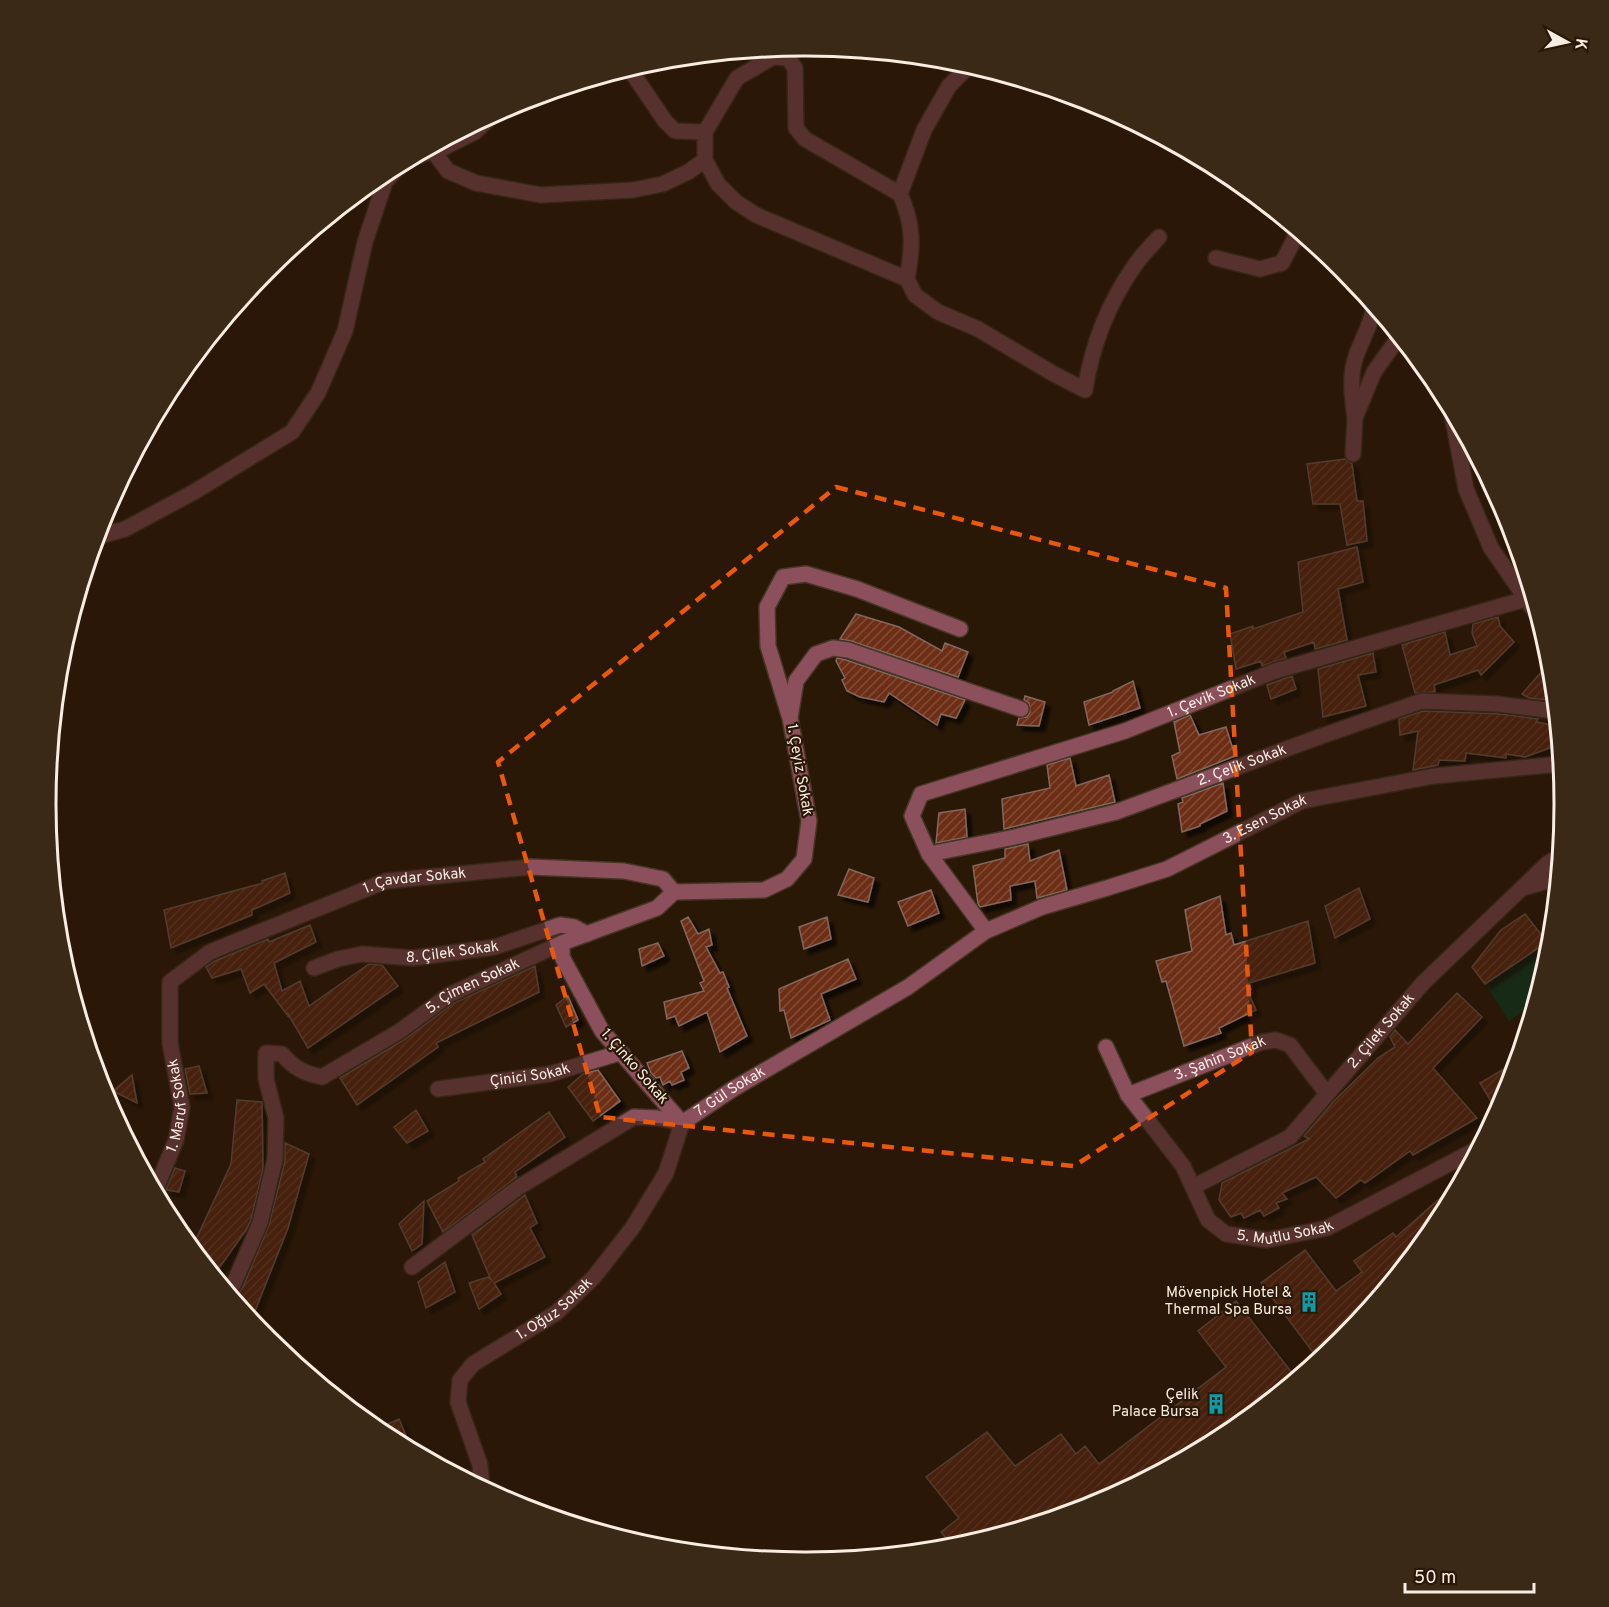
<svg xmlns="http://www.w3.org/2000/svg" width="1609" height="1607" font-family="Overpass,sans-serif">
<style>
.park{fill:#024028}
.building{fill:url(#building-hatch);stroke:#83675c;stroke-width:1.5;filter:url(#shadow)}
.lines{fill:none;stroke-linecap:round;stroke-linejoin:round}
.minor-casing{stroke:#473626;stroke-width:18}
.minor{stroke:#8c505d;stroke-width:15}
.marked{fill:none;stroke:#e8590c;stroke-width:4.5;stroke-dasharray:12 8;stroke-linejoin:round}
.labels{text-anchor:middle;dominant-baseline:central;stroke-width:4.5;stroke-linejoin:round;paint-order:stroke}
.street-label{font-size:15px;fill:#f9ece1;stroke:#2a1807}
.poi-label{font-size:15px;fill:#f9ece1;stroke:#2a1807;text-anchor:end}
.rim{fill:none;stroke:#f9ece1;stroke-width:3}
</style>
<defs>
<pattern id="building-hatch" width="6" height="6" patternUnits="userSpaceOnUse" patternTransform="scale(1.5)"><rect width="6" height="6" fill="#6c2e12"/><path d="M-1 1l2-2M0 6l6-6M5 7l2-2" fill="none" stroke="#824c34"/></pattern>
<filter id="shadow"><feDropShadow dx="5.5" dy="5.5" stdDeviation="1.5" flood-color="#0009"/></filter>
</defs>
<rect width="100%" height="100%" fill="#2a1807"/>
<!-- park -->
<path class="park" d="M1544,944L1549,952L1533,1005L1509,1021L1485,984Z"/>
<!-- building -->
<path class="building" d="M1345,459L1352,464L1357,501H1363L1367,541L1347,545L1340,504H1313L1307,464Z
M1357,547L1363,582L1338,589L1347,640L1315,649L1314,642L1284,652L1286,658L1262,666L1261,661L1236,669L1230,634L1253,626V629L1303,612L1298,562Z
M856,614L899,627L942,651L945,643L968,652L958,677L851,641L840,639Z
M1498,617L1500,626L1514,642L1481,675L1478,670L1434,685L1435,692L1415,693L1402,645L1445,632L1450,655L1477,646L1472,633L1473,624Z
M1373,653L1376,672L1358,675L1366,706L1323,717L1318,669Z
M837,658L846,660L965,700L956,718L941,714L937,725L889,693L884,702L860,697L847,691L842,680L845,678L836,661Z
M1550,662L1553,693L1549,700L1529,698L1522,694Z
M1292,676L1296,689L1271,699L1267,685Z
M1133,681L1140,708L1089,725L1084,702L1113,692V691Z
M1025,696L1045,702L1039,726L1017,725L1019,718L1027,717L1030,712L1029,703L1024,700Z
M1423,711L1500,714L1538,719L1536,722L1556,726L1558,745L1525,757L1506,754V758L1466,753L1465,761L1439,760L1438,765L1413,770L1418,731L1400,735L1399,719Z
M1190,715L1199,735L1226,727L1235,756L1177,779L1172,756L1180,752L1174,722Z
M1070,758L1076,786L1109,775L1115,802L1004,829L1002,799L1050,788L1047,765Z
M1223,783L1227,811L1200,824V826L1182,832L1178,804L1183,802L1182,798Z
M965,809L967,837L936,843L939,813Z
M1028,844L1030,861L1059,850L1067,890L1037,898L1035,881L1010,886L1011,900L980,907L978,904L973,866L1005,858V849Z
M849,869L874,878L868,902L838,895Z
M285,873L290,893L252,910V915L171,948L164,910L263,883L262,881Z
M1359,888L1370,919L1335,938L1325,906Z
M931,890L939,913L908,926L898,902Z
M1220,896L1226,935L1231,933L1234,945L1308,921L1315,963L1249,983L1251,990L1248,992L1256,1010L1219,1028L1221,1033L1184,1046L1166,981L1162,982L1156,961L1192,951L1185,910Z
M1525,914L1547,942L1485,984L1472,967L1501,930Z
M688,917L698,934L709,929L712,945L706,947L720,973L723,972L729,987L727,988L747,1036L720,1052L707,1012L679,1026L675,1016L667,1019L664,1002L704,991L700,983L704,981L681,921Z
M827,917L831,939L804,949L799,927Z
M310,925L316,942L274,963L282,991L300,981L309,1006L369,964L382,965L398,986L308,1048L288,1014V1016L264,984L250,993L241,969L212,978L206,967L215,961L268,939L269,942Z
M658,943L664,956L642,966L639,949Z
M848,959L856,979L821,994L830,1020L791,1038L784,1010L780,1011L779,989Z
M535,966L539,992L436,1043L438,1047L357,1105L340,1078L405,1039L454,1003Z
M1457,993L1482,1017L1433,1068L1477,1118L1413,1155L1410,1151L1365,1183L1361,1180L1336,1198L1316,1177L1282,1193L1287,1199L1276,1203L1279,1208L1264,1216L1260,1210L1244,1218L1241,1213L1231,1217L1219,1200L1222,1183L1309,1139L1304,1136L1334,1101L1378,1058L1395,1047L1390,1037L1395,1030L1408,1044Z
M568,996L578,1020L566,1027L556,1005Z
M682,1051L689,1068L681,1072L684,1080L672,1085L670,1081L663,1085L660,1077L656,1078L651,1073L647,1063Z
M1516,1062L1506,1093L1497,1111L1480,1083Z
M199,1066L207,1093L190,1094L185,1069Z
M598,1070L620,1101L593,1121L568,1087L583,1074Z
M132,1075L137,1103L113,1091Z
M237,1100L262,1102L263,1169L251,1220L246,1230L214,1275L192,1248L231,1164Z
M416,1110L428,1131L407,1143L394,1127Z
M549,1112L565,1137L515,1172L517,1177L443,1232L427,1201L459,1181L458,1178L485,1162L483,1159Z
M285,1143L309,1154L288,1228L251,1321L234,1299L243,1287L269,1225L285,1161Z
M175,1168L185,1171L179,1192L166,1190Z
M1456,1184L1436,1225L1342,1340L1318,1359L1261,1283L1305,1250L1336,1291L1362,1272L1354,1261L1393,1233L1396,1237Z
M525,1195L537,1223L530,1228L545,1257L494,1283L501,1294L479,1309L469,1283L488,1277L491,1280L472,1235Z
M424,1201L422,1244L412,1251L399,1224Z
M445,1262L455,1292L426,1308L418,1282Z
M1236,1301L1293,1374L1190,1454L1096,1504L954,1547L941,1532L959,1518L926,1477L987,1432L1015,1466L1061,1434L1076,1454L1085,1446L1099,1464L1226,1367L1198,1331Z
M399,1419L412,1450L376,1429Z"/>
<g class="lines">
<!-- minor casing -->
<g class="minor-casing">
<g id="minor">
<path d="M629,68L665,121L675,131L705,132"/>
<path d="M433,151L448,171L476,183L541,195L633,190L663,184L688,172L705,160"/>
<path d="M410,158L443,148L475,132L496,112"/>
<path d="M900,194L805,139L796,128L795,68L788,58L773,57L737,78L705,132V160L718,184L736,202L756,215L907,279L915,295L938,312L978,329L1052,373L1085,390C1092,345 1109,302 1135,265C1142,255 1151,246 1159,237"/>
<path d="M1216,258L1260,269L1282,263L1294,240L1297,230"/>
<path d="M907,279C913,247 914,225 900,194L924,130L949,86L970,65"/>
<path d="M1451,409L1466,489L1491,548L1536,613"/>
<path d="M1355,418C1352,397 1349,376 1356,356C1362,339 1371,325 1374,307"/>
<path d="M1353,454L1355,418L1374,372L1399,337"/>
<path d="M96,534L104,535L125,529L194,492L292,432L318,393L345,331L365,242L385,182L405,160"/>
<path d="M789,715L768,646L767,607L783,577L806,574L857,589L960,629"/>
<path id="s1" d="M929,854L1015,837L1116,812L1316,738L1422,701L1497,704L1555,711"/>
<path d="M1523,888L1557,878"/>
<path d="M674,892L764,890L787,879L804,859L809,821L790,718L796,681L816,654L833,648L848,650L1021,709"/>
<path id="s2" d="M986,931L929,854L912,816L921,794L1125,731L1275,671L1526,599"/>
<path id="s3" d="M314,968L338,959L362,954L413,958L495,947L560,925L574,927L587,934"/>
<path id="s4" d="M1106,1047L1128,1095L1183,1166L1208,1220L1226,1234L1267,1240L1327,1228L1477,1149"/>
<path id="s5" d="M438,1089L550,1074L619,1053"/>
<path id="s6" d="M1128,1095L1262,1042L1276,1040L1290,1045L1327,1094"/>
<path id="s7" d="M1193,1187L1290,1137L1423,983L1548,863L1559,857"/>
<path id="s8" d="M155,1191L176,1140L182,1107L170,1043V982L210,952L386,881L531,867L624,871L663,879L674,892"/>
<path id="s9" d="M412,1267L519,1187L634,1117L657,1118L682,1123L733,1089L908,987L986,931L1042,907L1107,888L1167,869L1302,801L1434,776L1560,764"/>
<path id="s10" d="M228,1292L234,1283L260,1223L275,1159L276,1118L266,1079V1053L282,1054C294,1068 303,1073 322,1077L400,1031L449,995L562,943L657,908L674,892"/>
<path id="s11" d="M482,1488L480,1465L458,1402L460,1380L473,1364L556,1313L594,1277L633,1227L666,1173L682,1123L602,1031L562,957V943"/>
</g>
</g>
<!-- minor -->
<use href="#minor" class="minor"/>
</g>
<!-- marked area -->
<path d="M0 0H1609V1607H0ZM836,487L1226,588L1252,1052L1074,1166L600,1117L498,762Z" fill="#2a1807" fill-opacity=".55" fill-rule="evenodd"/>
<path class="marked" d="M836,487L1226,588L1252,1052L1074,1166L600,1117L498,762Z"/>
<!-- icons -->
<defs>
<g id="building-bare" transform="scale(1.62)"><path d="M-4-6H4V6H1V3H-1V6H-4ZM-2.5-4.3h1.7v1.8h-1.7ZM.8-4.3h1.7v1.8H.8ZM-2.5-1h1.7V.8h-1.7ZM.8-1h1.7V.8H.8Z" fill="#0f9aa8" stroke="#2a1807" stroke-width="2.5" paint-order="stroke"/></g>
</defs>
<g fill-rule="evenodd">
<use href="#building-bare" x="1309" y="1302"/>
<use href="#building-bare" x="1216" y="1404"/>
</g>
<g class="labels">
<!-- street labels -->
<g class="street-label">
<text stroke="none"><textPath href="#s2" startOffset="468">1. Çevik Sokak</textPath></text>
<text stroke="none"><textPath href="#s1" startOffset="326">2. Çelik Sokak</textPath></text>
<text transform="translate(799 770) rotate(80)">1. Çeyiz Sokak</text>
<text stroke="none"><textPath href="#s9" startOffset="978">3. Esen Sokak</textPath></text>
<text stroke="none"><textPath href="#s8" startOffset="483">1. Çavdar Sokak</textPath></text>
<text stroke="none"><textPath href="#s3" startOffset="141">8. Çilek Sokak</textPath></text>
<text stroke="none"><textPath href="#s10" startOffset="489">5. Çimen Sokak</textPath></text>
<text stroke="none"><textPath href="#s7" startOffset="249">2. Çilek Sokak</textPath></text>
<text stroke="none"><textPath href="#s6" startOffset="99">3. Şahin Sokak</textPath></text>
<text transform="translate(634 1067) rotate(49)">1. Çinko Sokak</text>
<text stroke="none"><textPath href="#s5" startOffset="93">Çinici Sokak</textPath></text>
<text stroke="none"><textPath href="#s9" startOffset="374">7. Gül Sokak</textPath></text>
<text stroke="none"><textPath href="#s8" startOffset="90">1. Maruf Sokak</textPath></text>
<text stroke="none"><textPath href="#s4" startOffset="285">5. Mutlu Sokak</textPath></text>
<text stroke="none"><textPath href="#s11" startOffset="231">1. Oğuz Sokak</textPath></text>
</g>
<!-- poi labels -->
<g class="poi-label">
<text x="1292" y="1293">Mövenpick Hotel &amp;<tspan x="1292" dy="17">Thermal Spa Bursa</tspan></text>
<text x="1199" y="1395">Çelik<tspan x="1199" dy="17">Palace Bursa</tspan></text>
</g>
</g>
<!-- crop -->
<path d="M0 0H1609V1607H0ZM804 56H806A748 748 0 0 1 1554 804V804A748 748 0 0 1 806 1552H804A748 748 0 0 1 56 804V804A748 748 0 0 1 804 56Z" fill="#3b2918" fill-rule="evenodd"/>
<path class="rim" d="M804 56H806A748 748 0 0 1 1554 804V804A748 748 0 0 1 806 1552H804A748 748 0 0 1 56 804V804A748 748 0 0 1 804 56Z"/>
<!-- north arrow -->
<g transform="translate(1567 42) rotate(98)" stroke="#2a1807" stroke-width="4.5" paint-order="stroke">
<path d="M0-4.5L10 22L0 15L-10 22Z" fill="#f9ece1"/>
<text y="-9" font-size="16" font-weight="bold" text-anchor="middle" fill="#f9ece1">K</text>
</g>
<!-- scale -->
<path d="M1405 1583v9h129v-9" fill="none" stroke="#f9ece1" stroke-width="3"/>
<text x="1414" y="1583" font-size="18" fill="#f9ece1" stroke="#2a1807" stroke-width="4.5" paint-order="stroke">50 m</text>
</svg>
